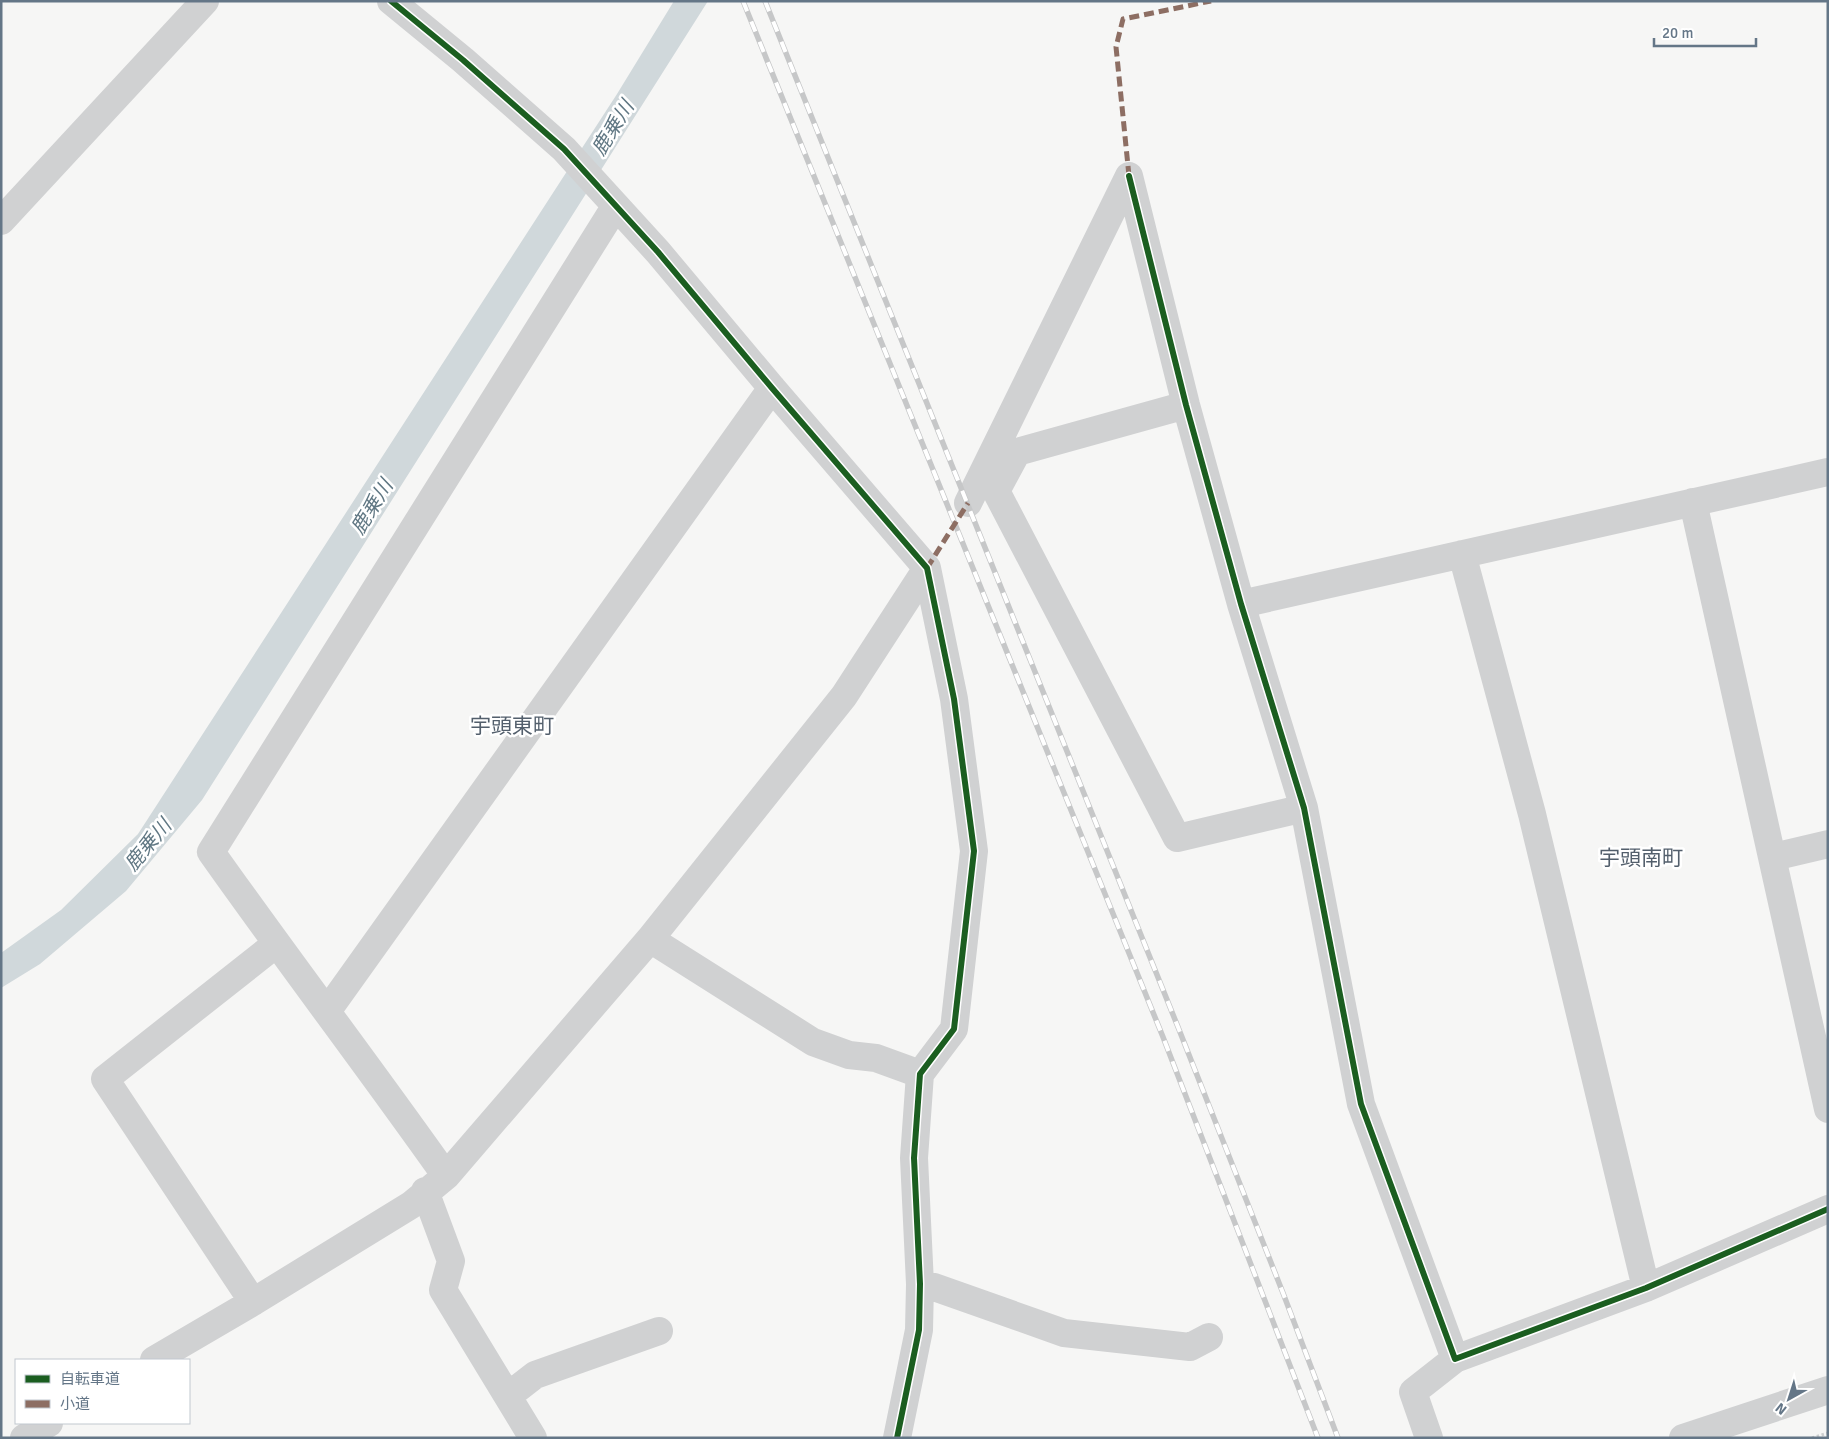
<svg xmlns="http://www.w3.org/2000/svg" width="1829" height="1439" font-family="Signika,'Noto Sans JP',sans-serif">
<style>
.water{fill:#d0d8db}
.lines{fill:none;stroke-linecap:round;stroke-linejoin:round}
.path{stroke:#cccecf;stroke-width:3;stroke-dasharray:2.5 2.5;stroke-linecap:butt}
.street{stroke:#d0d1d2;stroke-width:28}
.rail-casing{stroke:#c6c7c8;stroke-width:5.5}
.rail{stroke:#fff;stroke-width:4;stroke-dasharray:11;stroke-linecap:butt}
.quiet{stroke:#8d6e63;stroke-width:5;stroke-dasharray:10 5;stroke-linecap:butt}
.cycleway-casing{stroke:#fff;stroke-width:9}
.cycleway{stroke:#1b5e20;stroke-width:6}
.labels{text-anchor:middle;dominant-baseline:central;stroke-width:5;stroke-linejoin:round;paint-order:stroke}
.water-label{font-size:20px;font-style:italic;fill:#607783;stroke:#fff}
.quarter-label{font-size:21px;fill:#535f6c;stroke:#fff}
</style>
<rect width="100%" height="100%" fill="#f6f6f5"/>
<!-- water -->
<path class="water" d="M674,1H708L202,800L126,891L40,964L1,988V953L61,910L138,834L617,94Z"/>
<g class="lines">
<!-- path -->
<path class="path" d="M1812,1438L1828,1433"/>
<!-- street -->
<path class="street" d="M391,1L463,60L564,149L658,252L772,388L927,568L954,699L974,851L954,1029L920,1074L914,1158L920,1284L919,1330L897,1438
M1129,176L1186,405L1241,604L1304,808L1361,1104L1455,1359L1646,1288L1828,1209
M1,221L205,1
M1186,405L1017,452L996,491L1177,838L1304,808
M1693,502L1828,1109
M968,503L1129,176
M1462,554L1532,814L1646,1288
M1241,604L1828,472
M1773,857L1828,844
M650,939L813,1042L849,1055L876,1058L920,1074
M328,1010L772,388
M446,1176C369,1067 288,961 211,852L615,207
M425,1191L451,1261L443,1290L533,1438
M920,1284L934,1287L1064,1333L1190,1347L1209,1337
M253,1302L105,1079L276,944
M154,1360L253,1302L411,1205L446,1176L650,939L844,696L927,568
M508,1396L535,1375L659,1331
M24,1438L49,1423
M1429,1438L1413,1392L1455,1359
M1683,1438L1828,1390"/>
<!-- rail casing -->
<g class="rail-casing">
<path id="rail" d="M743,1L1163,1037L1318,1438
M765,1L1178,1027L1283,1293L1338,1438"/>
</g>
<!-- rail -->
<use href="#rail" class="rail"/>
<!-- quiet -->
<path class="quiet" d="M1129,176L1116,47L1123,19L1211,1
M927,568L968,503"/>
<!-- cycleway casing -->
<g class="cycleway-casing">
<path id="cycleway" d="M391,1L463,60L564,149L658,252L772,388L927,568L954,699L974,851L954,1029L920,1074L914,1158L920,1284L919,1330L897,1438
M1129,176L1186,405L1241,604L1304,808L1361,1104L1455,1359L1646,1288L1828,1209"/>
</g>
<!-- cycleway -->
<use href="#cycleway" class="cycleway"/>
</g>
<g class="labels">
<!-- water labels -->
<g class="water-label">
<text transform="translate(613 128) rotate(-58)">鹿乗川</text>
<text transform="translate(372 507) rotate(-58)">鹿乗川</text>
<text transform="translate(148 845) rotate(-50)">鹿乗川</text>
</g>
<!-- quarter labels -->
<g class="quarter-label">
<text x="512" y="726">宇頭東町</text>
<text x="1641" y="858">宇頭南町</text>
</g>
</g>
<!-- border -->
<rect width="1829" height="1439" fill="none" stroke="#647687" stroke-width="5"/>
<!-- legend -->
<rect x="15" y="1359" width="175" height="65" fill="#ffffff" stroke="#c1c8cf"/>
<rect x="25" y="1375" width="25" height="8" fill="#1b5e20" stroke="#c1c8cf"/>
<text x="60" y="1384" font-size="15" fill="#647687">自転車道</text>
<rect x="25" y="1400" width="25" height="8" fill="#8d6e63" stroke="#c1c8cf"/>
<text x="60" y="1409" font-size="15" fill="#647687">小道</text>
<!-- north arrow -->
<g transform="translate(1789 1399) rotate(219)" stroke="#ffffff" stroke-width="4" paint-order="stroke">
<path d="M0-4L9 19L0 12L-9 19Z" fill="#647687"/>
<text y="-8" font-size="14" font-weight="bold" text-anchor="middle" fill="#647687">N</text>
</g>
<!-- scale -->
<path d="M1654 38v8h102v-8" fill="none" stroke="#647687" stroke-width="2.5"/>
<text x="1662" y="38" font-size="15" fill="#647687" stroke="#ffffff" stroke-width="4" paint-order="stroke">20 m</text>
</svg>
